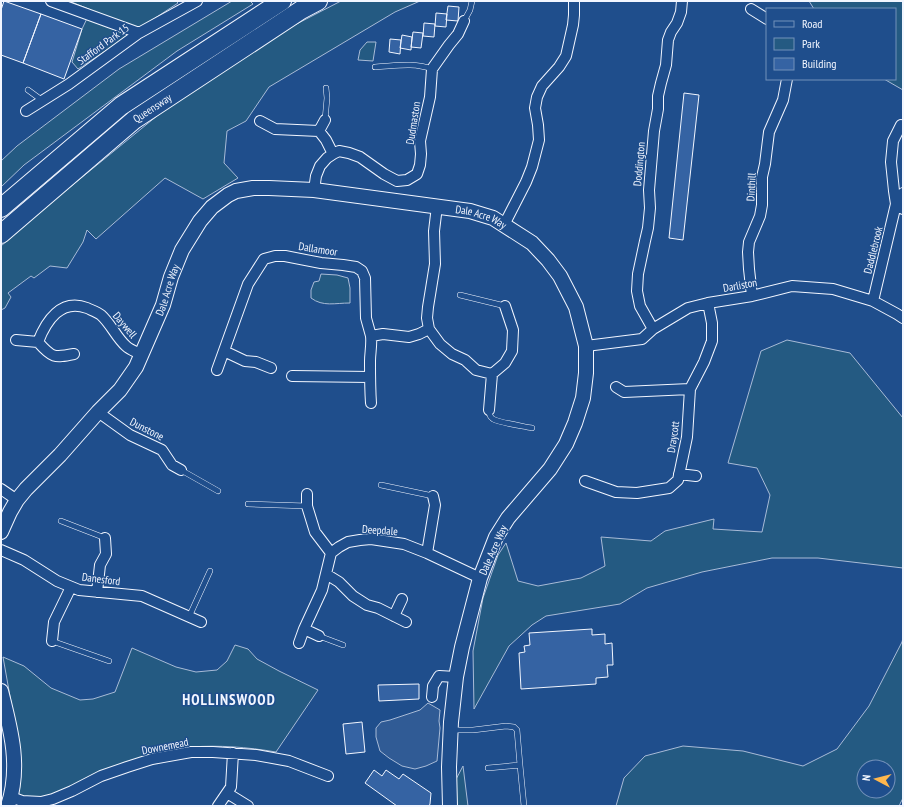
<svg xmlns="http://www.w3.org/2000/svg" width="904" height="807" font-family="'PT Sans Narrow',sans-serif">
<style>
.green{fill:#245a82;stroke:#a8bbd7;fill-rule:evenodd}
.parking{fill:#305b95;stroke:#a8bbd7}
.building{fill:#3563a3;stroke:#f2f6ff}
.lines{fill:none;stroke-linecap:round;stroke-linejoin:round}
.lane-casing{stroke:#f2f6ff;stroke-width:6}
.street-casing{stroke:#f2f6ff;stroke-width:12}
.secondary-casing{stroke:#f2f6ff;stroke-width:16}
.highway-casing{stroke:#f2f6ff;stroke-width:20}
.lane{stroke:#1f4e8c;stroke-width:5}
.street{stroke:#1f4e8c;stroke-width:10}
.secondary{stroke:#1f4e8c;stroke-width:14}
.highway{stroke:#1f4e8c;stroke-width:18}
.labels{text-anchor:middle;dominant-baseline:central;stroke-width:3;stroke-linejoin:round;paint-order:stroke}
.street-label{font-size:11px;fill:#f2f6ff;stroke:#1f4e8c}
.district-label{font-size:15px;font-weight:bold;letter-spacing:1px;fill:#f2f6ff;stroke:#1f4e8c}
</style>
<rect width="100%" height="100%" fill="#1f4e8c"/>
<!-- green -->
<path class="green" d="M69,1H176L178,3L78,69L72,62L82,29L91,10Z
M232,1H250L253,4L177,51L24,165L1,187V161L17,146L119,69Z
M341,1H420L395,12L269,87L246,121L227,131L224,163L238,178L203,199L165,178L96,239L87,230L83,242L67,268L50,266L34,278L31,276L8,293L11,297L5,308L1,310V246L59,196L174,102L281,32Z
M809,1H903V90L884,79H895V9H814Z
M367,42H376L373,61L358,60L360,50Z
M321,274L337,275L348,278L350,288V303C335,303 323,307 311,298V290L314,282L319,281Z
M787,340L850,353L903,418V568L818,558H772L702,572L647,588L620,604L546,616L532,625L509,646L474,709L473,651L483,598L498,555L506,543L518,581L538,586L581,578L605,566L601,537L651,541L665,531L714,519L713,529L762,532L770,495L757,468L728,463L761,351Z
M903,638V798L899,806H616L624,778L645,756L683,746L743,751L803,766L837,749L869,706L902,642ZM864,767H888V791H864Z
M235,645L248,649L257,659L279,671L318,690L276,752C247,747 219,745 191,747L39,800L14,794L16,730L3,657L24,666L51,688L80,700L93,699L115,692L132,648L176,667L196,672L217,670L227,661Z
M463,766L468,806H456L454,783Z"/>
<!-- parking -->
<path class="parking" d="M428,703L440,710L439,721L440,728L437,761L426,766L415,769L402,766L389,758L380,751L376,737V728L381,722L390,720L420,710Z"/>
<!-- building -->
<path class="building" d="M4,1L41,14L23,63L1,55V10Z
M448,6L459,7L458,21L446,20Z
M436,13L447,14L446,27L435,26Z
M41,14L82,29L64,79L23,63Z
M424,23L435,24L434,37L423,36Z
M413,32L423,33L421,48L411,47Z
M402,35L412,37L411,50L400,48Z
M390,39L401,40L400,54L389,52Z
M684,93L699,95L683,240L669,238Z
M592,629V635L605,634V644L612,643L613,665H607L608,677L596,678V684L521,689L519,653L525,652L524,646L530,645L529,633Z
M419,684V699L379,701L378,685Z
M362,722L365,752L346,754L343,724Z
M374,770L382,776L386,770L399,779L403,774L431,793L430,804L429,806H397L365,783Z"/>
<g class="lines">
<!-- lane casing -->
<g class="lane-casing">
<path id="lane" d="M464,21L470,10L472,1
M375,67C395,66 413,62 432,69
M28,90L43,101
M325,120L327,98L326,88
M460,295L505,306
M489,410C489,414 490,417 493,419C500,423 523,426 532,428
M181,470L218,491
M381,485L433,496
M248,504L307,506
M61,521L105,538
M189,617L210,571
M319,636L343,645
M52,641L109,661
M452,730H473L506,726L514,727L517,730L520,765L488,768
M520,765L524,806"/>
</g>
<!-- street casing -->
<g class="street-casing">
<path id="street" d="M51,1L139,33
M751,9L767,19
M26,111L69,84L139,33L197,1
M260,121L275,129L319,131L326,140L333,154
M319,131L325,120
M314,190L316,176L320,166L327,158L333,154L339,151L349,153L360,157L384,174L397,181L407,180L417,174L420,165L421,154L420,141L430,97L432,69L449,45L458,34L464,21
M903,193L896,204L903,209
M437,206L434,231L435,264L428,307L427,318L429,329L440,344L452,354L465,360L476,370L492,374L505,363L512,351L513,330L505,306
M504,225L526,182L532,167L539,140L538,125L535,108L537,97L542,86L559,67L566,56L573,25L574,15V1
M752,296L749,269L748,252L749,242L760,216L762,205V177L765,164L769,132L783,100L787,79
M873,301L896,204L894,191L891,162L893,141L901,125
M653,329L640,306L637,291L638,274L645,241L648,228L650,208L649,190L654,131L658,109V96L661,83L666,65L668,40L671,32L677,23L681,12L682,1
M371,336C372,345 370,353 370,361C370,375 370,389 371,403
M16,340L38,342
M586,346L642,339L653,329L688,308L708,303L752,296L792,286L833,289L873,301L897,314L903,318
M224,351L245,361L256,362L271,368
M74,354C54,358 52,358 38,342C46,321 61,298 87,308C91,310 97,312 101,315C111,324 116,337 126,346C130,350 137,352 142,355
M217,370L248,284L264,259L275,256H285L321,263L343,265L356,267L362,271L365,278L366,318L371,336L383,334L409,337L419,334L429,329
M292,376L370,377
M616,387L624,392L690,389
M489,410L492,374
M98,412L130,435L162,450L172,465L181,470
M679,474L696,476
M585,481L616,492L637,493L669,488L678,480L687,437L690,389L704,362L712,341V323L708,303
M1,489L17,500
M307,494V506L315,532L331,553
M1,550L24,560L57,581L79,590L142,596L201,622
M427,553L435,505L433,496
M326,574L339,582L353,596L367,605L378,608L406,622
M97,592L100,565L106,554L105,538
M394,616L402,599
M304,629L322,590L331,553L339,547L348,542L360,540L371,539L404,544L427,553L480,578
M52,641L54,622L71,587
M299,643L304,629L319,636
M432,697L433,686L439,676L456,677
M227,793L248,806
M11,797L22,801L41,802L53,799L72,791L101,776L127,767L152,759L191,752H213L256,755L289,761L328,776
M218,806L231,787L233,753"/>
</g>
<!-- secondary casing -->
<g class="secondary-casing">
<g id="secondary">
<path id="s1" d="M1,532L10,512L17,500L26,489L60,455L98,412L120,390L136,367L163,305L171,277L182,250L200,221L212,207L228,195L236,191L253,188H269L314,190L470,211L493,218L532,243L548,260L560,276L576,307L586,346V373L583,398L575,423L566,444L550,469L508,518L496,537L480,578L462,647L456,677L451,722L449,767L450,806"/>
<path d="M1,691C11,730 21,767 8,806"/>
</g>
</g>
<!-- highway casing -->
<g class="highway-casing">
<g id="highway">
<path d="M1,208L121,106L282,1"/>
<path id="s2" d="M1,234L134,120L301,10L318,1"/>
</g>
</g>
<!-- lane -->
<use href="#lane" class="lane"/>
<!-- street -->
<use href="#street" class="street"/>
<!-- secondary -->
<use href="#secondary" class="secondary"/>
<!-- highway -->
<use href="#highway" class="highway"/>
</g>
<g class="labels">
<!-- street labels -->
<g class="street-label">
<text transform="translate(103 44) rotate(-36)">Stafford Park 15</text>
<text stroke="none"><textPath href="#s2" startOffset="197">Queensway</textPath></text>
<text transform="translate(413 123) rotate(-81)">Dudmaston</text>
<text transform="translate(639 164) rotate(-85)">Doddington</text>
<text transform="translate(751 187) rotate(-87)">Dinthill</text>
<text stroke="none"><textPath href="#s1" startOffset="670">Dale Acre Way</textPath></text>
<text transform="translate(318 249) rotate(9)">Dallamoor</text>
<text transform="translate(873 250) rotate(-76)">Daddlebrook</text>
<text transform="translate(740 285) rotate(-10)">Darliston</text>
<text stroke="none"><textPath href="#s1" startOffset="298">Dale Acre Way</textPath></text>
<text transform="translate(125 325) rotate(50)">Daywell</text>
<text transform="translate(147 429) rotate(27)">Dunstone</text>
<text transform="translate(673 437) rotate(-82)">Draycott</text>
<text transform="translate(380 530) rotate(4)">Deepdale</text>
<text transform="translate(493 550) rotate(-66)">Dale Acre Way</text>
<text transform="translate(101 579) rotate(7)">Danesford</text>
<text transform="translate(165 746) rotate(-11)">Downemead</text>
</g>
<!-- district labels -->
<g class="district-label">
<text x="229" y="699">HOLLINSWOOD</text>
</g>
</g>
<!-- border -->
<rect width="904" height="807" fill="none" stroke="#f2f6ff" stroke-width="4"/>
<!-- legend -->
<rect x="766" y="8" width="130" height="72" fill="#1f4e8c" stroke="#7391ba"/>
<rect x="774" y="21" width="20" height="6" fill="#1f4e8c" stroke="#7391ba"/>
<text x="802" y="28" font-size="12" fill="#f2f6ff">Road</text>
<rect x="774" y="38" width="20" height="12" fill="#245a82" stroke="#7391ba"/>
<text x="802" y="48" font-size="12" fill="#f2f6ff">Park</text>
<rect x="774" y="58" width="20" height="12" fill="#3563a3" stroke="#7391ba"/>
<text x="802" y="68" font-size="12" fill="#f2f6ff">Building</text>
<!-- north arrow -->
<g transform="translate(876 779) rotate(277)"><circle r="19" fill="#1f4e8c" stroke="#7391ba"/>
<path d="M0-3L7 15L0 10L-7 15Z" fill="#ffb74d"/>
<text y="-6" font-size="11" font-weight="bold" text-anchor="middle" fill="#f2f6ff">N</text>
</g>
</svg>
